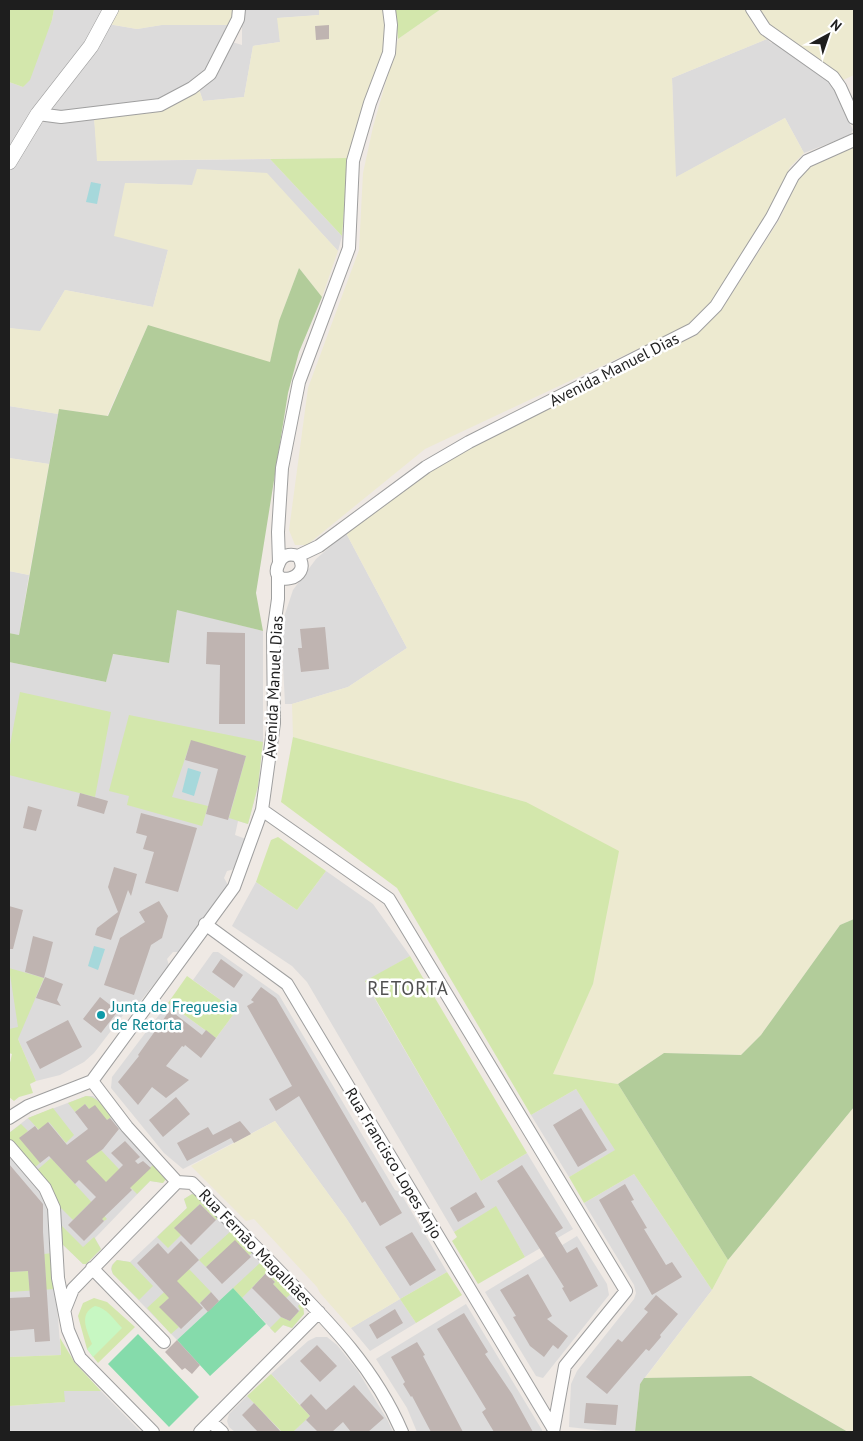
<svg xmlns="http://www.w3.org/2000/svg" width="863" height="1441" font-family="'PT Sans',sans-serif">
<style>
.residential{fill:#dcdbdb}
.farmland{fill:#edead0}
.grass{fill:#d3e7ac}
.forest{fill:#b2cc9a}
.park{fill:#c7f7c2}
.pitch{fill:#85dbab}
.water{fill:#a6d8db}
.building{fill:#bfb4b1}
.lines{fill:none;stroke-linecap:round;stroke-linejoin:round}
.minor-casing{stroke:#9f9f9f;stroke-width:14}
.tertiary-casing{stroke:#9f9f9f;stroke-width:16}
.minor{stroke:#fff;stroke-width:12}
.tertiary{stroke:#fff;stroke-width:15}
.culture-dot{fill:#0f9aa8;stroke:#fff;stroke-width:2}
.labels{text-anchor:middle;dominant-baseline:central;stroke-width:5;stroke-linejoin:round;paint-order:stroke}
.street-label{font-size:16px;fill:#1e1e1e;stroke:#fff}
.culture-label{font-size:16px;fill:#0d838f;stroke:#fff;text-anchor:start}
.quarter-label{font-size:19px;letter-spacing:1px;fill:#515151;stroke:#fff}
</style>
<rect width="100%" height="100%" fill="#efe9e4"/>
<!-- residential -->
<path class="residential" d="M54,9H103L89,39L9,152V82L23,87L52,20Z
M242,9H319L320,15L278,18L280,42L253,46L244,97L203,101L199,89L214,79L224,61L232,42L242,45Z
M108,24L137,29L161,25H230L206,72L184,87L154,101L60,115L50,108L60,92L103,40Z
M767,39L771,43L776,41L829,79L853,130L850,135L804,153L785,118L675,178L672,78Z
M94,117L98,161L270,159L342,236L338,251L266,173L192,185L125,183L168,250L153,307L65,290L40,332L9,328V169L36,123Z
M9,406L58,414L49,464L9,458Z
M346,533L407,648L348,687L292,704H285L281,626L293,590L316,559Z
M9,571L29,575L19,635L9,633Z
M177,609L263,631V742L258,786L248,824L238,821L235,835L246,839L235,869L227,871L224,878L228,885L179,952H173L167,959L169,965L136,1007L130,1006L94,1053L84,1062L60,1075L36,1081L18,1039L9,1038V662L106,682L112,654L169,663Z
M326,871L373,904L410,956L365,982L481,1181L527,1153L573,1229L525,1257L496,1207L454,1232L307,982L292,966L232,926L256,882L297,910Z
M213,952H218L279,995L395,1190L400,1192L447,1272L400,1299L416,1323L370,1351L351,1328L400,1299L346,1218L275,1121L183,1169L164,1153L111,1088L112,1077L168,1003L216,1038L236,1011L193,980Z
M576,1089L616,1150L569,1177L531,1115Z
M86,1096H93L99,1101L124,1134L164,1174L163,1183L150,1181L95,1238L101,1249L86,1264H83L58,1240L49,1187L9,1139V1133L28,1118Z
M9,1154L44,1193L49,1208L61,1355L9,1357Z
M634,1174L712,1290L640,1384L635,1432H614L569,1427L571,1384L577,1371L634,1299L636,1293L634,1285L584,1203Z
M192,1194L197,1196L303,1305L304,1314L292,1328L283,1325L275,1333L233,1288L177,1340L113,1274L111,1269L112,1265L117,1260L130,1262L187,1208L184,1199Z
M577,1236L607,1284L609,1295L543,1378L536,1376L485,1292Z
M466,1304L542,1430V1432H417L407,1408L376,1359Z
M316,1337H327L337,1345L358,1371L388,1421L393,1432H293L310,1415L271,1374L308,1341Z
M64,1391H101L141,1432H9V1406L64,1402Z
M247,1396L282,1432H235L229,1427L227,1421L229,1414Z"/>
<!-- farmland -->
<path class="farmland" d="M116,9H234L230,25H162L137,29L108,24Z
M319,9H384L386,18L384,48L348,158L97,161L94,117L199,89L203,101L244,97L253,46L280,42L277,18L319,15Z
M441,9H746L755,27L767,39L672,78L676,177L785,118L804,153L790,167L768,214L712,305L691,324L425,449L307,545H295L289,530L308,388L359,250L363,173L373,127L398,39Z
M757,9H854V75L843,80L767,23Z
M854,147V919L840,925L761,1035L741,1055L664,1053L618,1084L552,1074L593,984L526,802L293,737L292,704L348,687L407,648L346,533L447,459L696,335L722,309L779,220L802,172L833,154Z
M197,169L267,173L338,251L322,297L299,268L279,321L270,363L148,325L107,416L59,409L58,414L9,406V328L40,331L65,290L153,307L168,250L114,236L125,183L192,185Z
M9,458L49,464L29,575L9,571Z
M854,1107V1432H848L751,1376L645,1378L712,1290L728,1260Z
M275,1121L346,1218L400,1299L351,1328L320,1293L317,1287L254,1219L246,1221L191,1166Z"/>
<!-- grass -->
<path class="grass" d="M9,9H54L52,20L30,80L23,87L9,82Z
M395,9H441L398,39Z
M348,158L342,236L270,159Z
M20,692L111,712L95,797L9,775V750Z
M129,715L263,742L258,786L248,824L229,818L246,756L191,741L172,797L208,806L202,826L127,805L129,796L109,791Z
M293,737L526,802L619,851L593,984L553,1074L618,1084L728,1260L712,1290L634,1174L584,1203L569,1177L615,1150L576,1089L531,1115L397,888L281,802Z
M278,837L326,871L297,910L256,882L271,840Z
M410,956L527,1153L481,1181L365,981Z
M9,968L44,978L18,1039L36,1081L30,1084L33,1093L19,1097L14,1101L9,1097V1067L12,1054L9,1053V1029L18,1027Z
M187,976L236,1011L216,1038L168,1003Z
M86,1096C99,1097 104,1108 111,1117L107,1120L89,1109L85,1104L75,1112L68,1103Z
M53,1108L74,1135L66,1143L49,1122L39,1130L28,1118Z
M21,1124L28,1131L20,1138L40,1163L34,1168L9,1139V1133Z
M101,1150L133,1184L154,1164L166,1179L163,1183L150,1181L137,1194L116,1173L100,1188L86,1161Z
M51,1158L107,1219L104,1221L88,1205L73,1220L59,1206L36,1171Z
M192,1194L197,1196L219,1218L216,1220L200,1204L175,1228L181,1235L168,1248L157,1237L187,1208L184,1199Z
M496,1206L525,1257L478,1284L452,1241L457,1237L454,1232Z
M59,1223L83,1247L94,1237L101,1249L86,1264H83L58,1240Z
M231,1231L252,1253L249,1255L235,1241L206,1267L199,1260Z
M53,1253L55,1289L9,1292V1272L28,1271L29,1283L46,1281L44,1254Z
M117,1260L130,1262L153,1286L139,1300L113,1274C110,1267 112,1265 117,1260Z
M261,1262L292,1293L286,1298L273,1284L275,1282L266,1273L242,1298L233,1288Z
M189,1269L211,1292L199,1304L181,1286L160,1307L179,1327L171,1334L147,1308Z
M447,1272L462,1295L416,1323L400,1299Z
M94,1298L107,1302L135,1327L98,1363L87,1349L78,1316L83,1303Z
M301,1303L303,1305L304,1314L292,1328L283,1325L275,1333L270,1328L281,1317L290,1321L300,1310L298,1306Z
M60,1338L75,1363L101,1391H64L65,1402L9,1406V1357L61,1355Z
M271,1374L310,1416L293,1432H282L247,1396Z"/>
<!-- forest -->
<path class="forest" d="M299,268L322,297L299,352L288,393L256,593L263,631L177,610L169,663L113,654L106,682L9,662V633L19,635L59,409L108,416L148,325L270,362L279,321Z
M854,919V1107L728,1260L618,1084L664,1053L741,1055L761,1035L840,925Z
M751,1376L848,1432H635L640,1384L644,1378Z"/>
<!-- park -->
<path class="park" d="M95,1306C106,1307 115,1321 122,1328L93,1357L87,1349L92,1344C87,1330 78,1314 95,1306Z"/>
<!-- pitch -->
<path class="pitch" d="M233,1288L266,1324L210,1376L177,1340Z
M138,1334L199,1397L169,1427L108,1364Z"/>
<!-- water -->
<path class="water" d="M91,182L101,184L97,204L86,202Z
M188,768L201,772L194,796L182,792Z
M94,946L105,949L98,970L88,966Z"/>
<!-- building -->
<path class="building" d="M329,25V39L316,40L315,26Z
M325,627L329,669L301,672L298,648H302L300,629Z
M207,632L245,633V724H219L220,665L206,664Z
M191,740L246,756L228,820L206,814L218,769L185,760Z
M80,793L108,801L104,814L77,806Z
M28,806L42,810L36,831L23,828Z
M141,813L197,828L178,892L145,883L154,852L143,849L147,836L136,833Z
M114,867L137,874L131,896L128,890L111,940L95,935L97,928L118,912L108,887Z
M159,901L168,916L162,938L151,945L134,995L104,985L120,938L145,922L139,912Z
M9,906L23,910L13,949H9Z
M33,936L53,942L44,978L25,972Z
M221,959L243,975L234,988L212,972Z
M45,977L63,984L57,1000L61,1006L36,998Z
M261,987L276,998L402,1213L380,1226L365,1201L362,1203L299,1096L276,1111L269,1099L292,1086L247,1006L254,1002L251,1000Z
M100,997L118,1011L101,1033L83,1019Z
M170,1010L202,1035L206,1030L216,1038L201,1058L185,1045L184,1047L182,1046L166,1066L189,1080L166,1098L152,1087L138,1105L118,1082L139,1056L138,1055Z
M68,1020L82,1047L40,1069L26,1042Z
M176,1097L190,1114L163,1137L149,1120Z
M85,1104L89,1109L95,1105L107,1120L110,1118L119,1129L103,1149L86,1161L106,1182L123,1165L111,1153L125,1141L140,1157L135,1161L138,1164L143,1161L151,1168L130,1188L132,1190L102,1219L104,1221L84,1241L68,1225L96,1197L79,1180L75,1184L49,1156L40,1163L19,1138L35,1126L38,1130L48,1122L67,1145L88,1129L75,1112Z
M581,1108L607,1150L578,1167L553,1125Z
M240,1121L251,1134L234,1143L231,1138L187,1161L177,1143L208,1127L213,1135Z
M9,1164L43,1204V1232L50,1341L35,1342L34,1329L9,1331V1298L30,1297L28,1271L9,1272Z
M522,1165L563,1228L555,1233L567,1253L577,1247L598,1286L570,1302L562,1288L564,1287L497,1181Z
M625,1184L634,1200L631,1201L647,1228L644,1229L666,1265L672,1262L682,1277L652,1295L599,1200Z
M476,1192L485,1207L458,1222L450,1208Z
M200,1204L216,1220L191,1245L174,1228Z
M412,1232L436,1270L410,1286L385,1247Z
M235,1240L251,1257L222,1284L206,1267Z
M181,1241L199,1260L177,1281L203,1308L181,1329L159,1307L169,1298L137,1263L158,1243L168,1254Z
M266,1273L275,1282L273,1284L299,1311L290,1321L281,1317L252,1288Z
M528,1274L552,1316L547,1319L568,1336L558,1349L553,1345L544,1357L530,1346L513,1317L516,1316L500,1290Z
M211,1292L219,1301L208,1312L200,1303Z
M656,1295L678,1314L660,1335L661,1337L649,1351L646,1349L607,1394L586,1377L618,1339L622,1342L648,1312L644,1309Z
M395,1309L403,1323L377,1339L369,1325Z
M464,1313L488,1352L485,1354L512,1394L533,1432H494L482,1412L486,1409L437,1329Z
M177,1340L200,1365L192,1374L185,1368L182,1370L165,1352Z
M417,1342L425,1355L423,1356L463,1432H431L412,1396L411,1397L403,1384L405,1382L391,1357Z
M317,1345L337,1366L320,1382L300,1361Z
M354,1385L384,1418L368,1432H351L343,1422L332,1432H318L306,1420L310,1416L300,1405L311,1394L326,1410Z
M254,1403L281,1432H258L242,1415Z
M586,1403L618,1405L616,1425L584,1423Z"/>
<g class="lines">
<!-- minor casing -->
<g class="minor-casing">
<path id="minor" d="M752,9L765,29L833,77L840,87L854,118
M38,114L61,117L160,105L192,88L210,74L238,19L239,9
M298,556C315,580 266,589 279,563C282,555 290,553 298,556L319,546L426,467L469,442L693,329L716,306L772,217L793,176L807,161L854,140
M279,562L278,532L282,468L299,382L349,248L353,161L370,103L389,53L391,25L389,9
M262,810L389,899L626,1291L565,1366L553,1432
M205,924L287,984L553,1428
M92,1081L127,1127L177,1182L192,1183C222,1213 253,1244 283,1275C331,1324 375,1369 402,1432
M9,1118L28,1106L92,1081L234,887L262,810L274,723L273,634L278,599V575
M9,1146L45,1188L54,1208L58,1278L68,1330L80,1358L153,1432
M92,1268L164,1342
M65,1309L73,1289L177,1182
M211,1422L222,1432
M200,1432L319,1312"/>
</g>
<!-- tertiary casing -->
<g class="tertiary-casing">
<path id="tertiary" d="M9,162L38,114L91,46L111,9"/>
</g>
<!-- minor -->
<use href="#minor" class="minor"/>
<!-- tertiary -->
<use href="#tertiary" class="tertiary"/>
</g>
<!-- markers -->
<circle class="culture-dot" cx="101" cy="1015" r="5"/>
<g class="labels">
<!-- street labels -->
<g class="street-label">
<text transform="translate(614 369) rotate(-27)">Avenida Manuel Dias</text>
<text transform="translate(273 687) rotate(-87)">Avenida Manuel Dias</text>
<text transform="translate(394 1163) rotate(59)">Rua Francisco Lopes Anjo</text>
<text transform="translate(256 1247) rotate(46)">Rua Fernão Magalhães</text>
</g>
<!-- culture labels -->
<g class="culture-label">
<text x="111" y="1006">Junta de Freguesia<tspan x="111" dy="18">de Retorta</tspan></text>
</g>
<!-- quarter labels -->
<g class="quarter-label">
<text x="408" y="988">RETORTA</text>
</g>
</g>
<!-- border -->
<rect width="863" height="1441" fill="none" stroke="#1e1e1e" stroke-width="20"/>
<!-- north arrow -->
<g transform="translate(828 35) rotate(40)" stroke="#ffffff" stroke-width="4" paint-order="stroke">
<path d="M0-4L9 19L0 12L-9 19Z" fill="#1e1e1e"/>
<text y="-8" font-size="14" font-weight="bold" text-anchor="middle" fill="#1e1e1e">N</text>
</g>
</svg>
